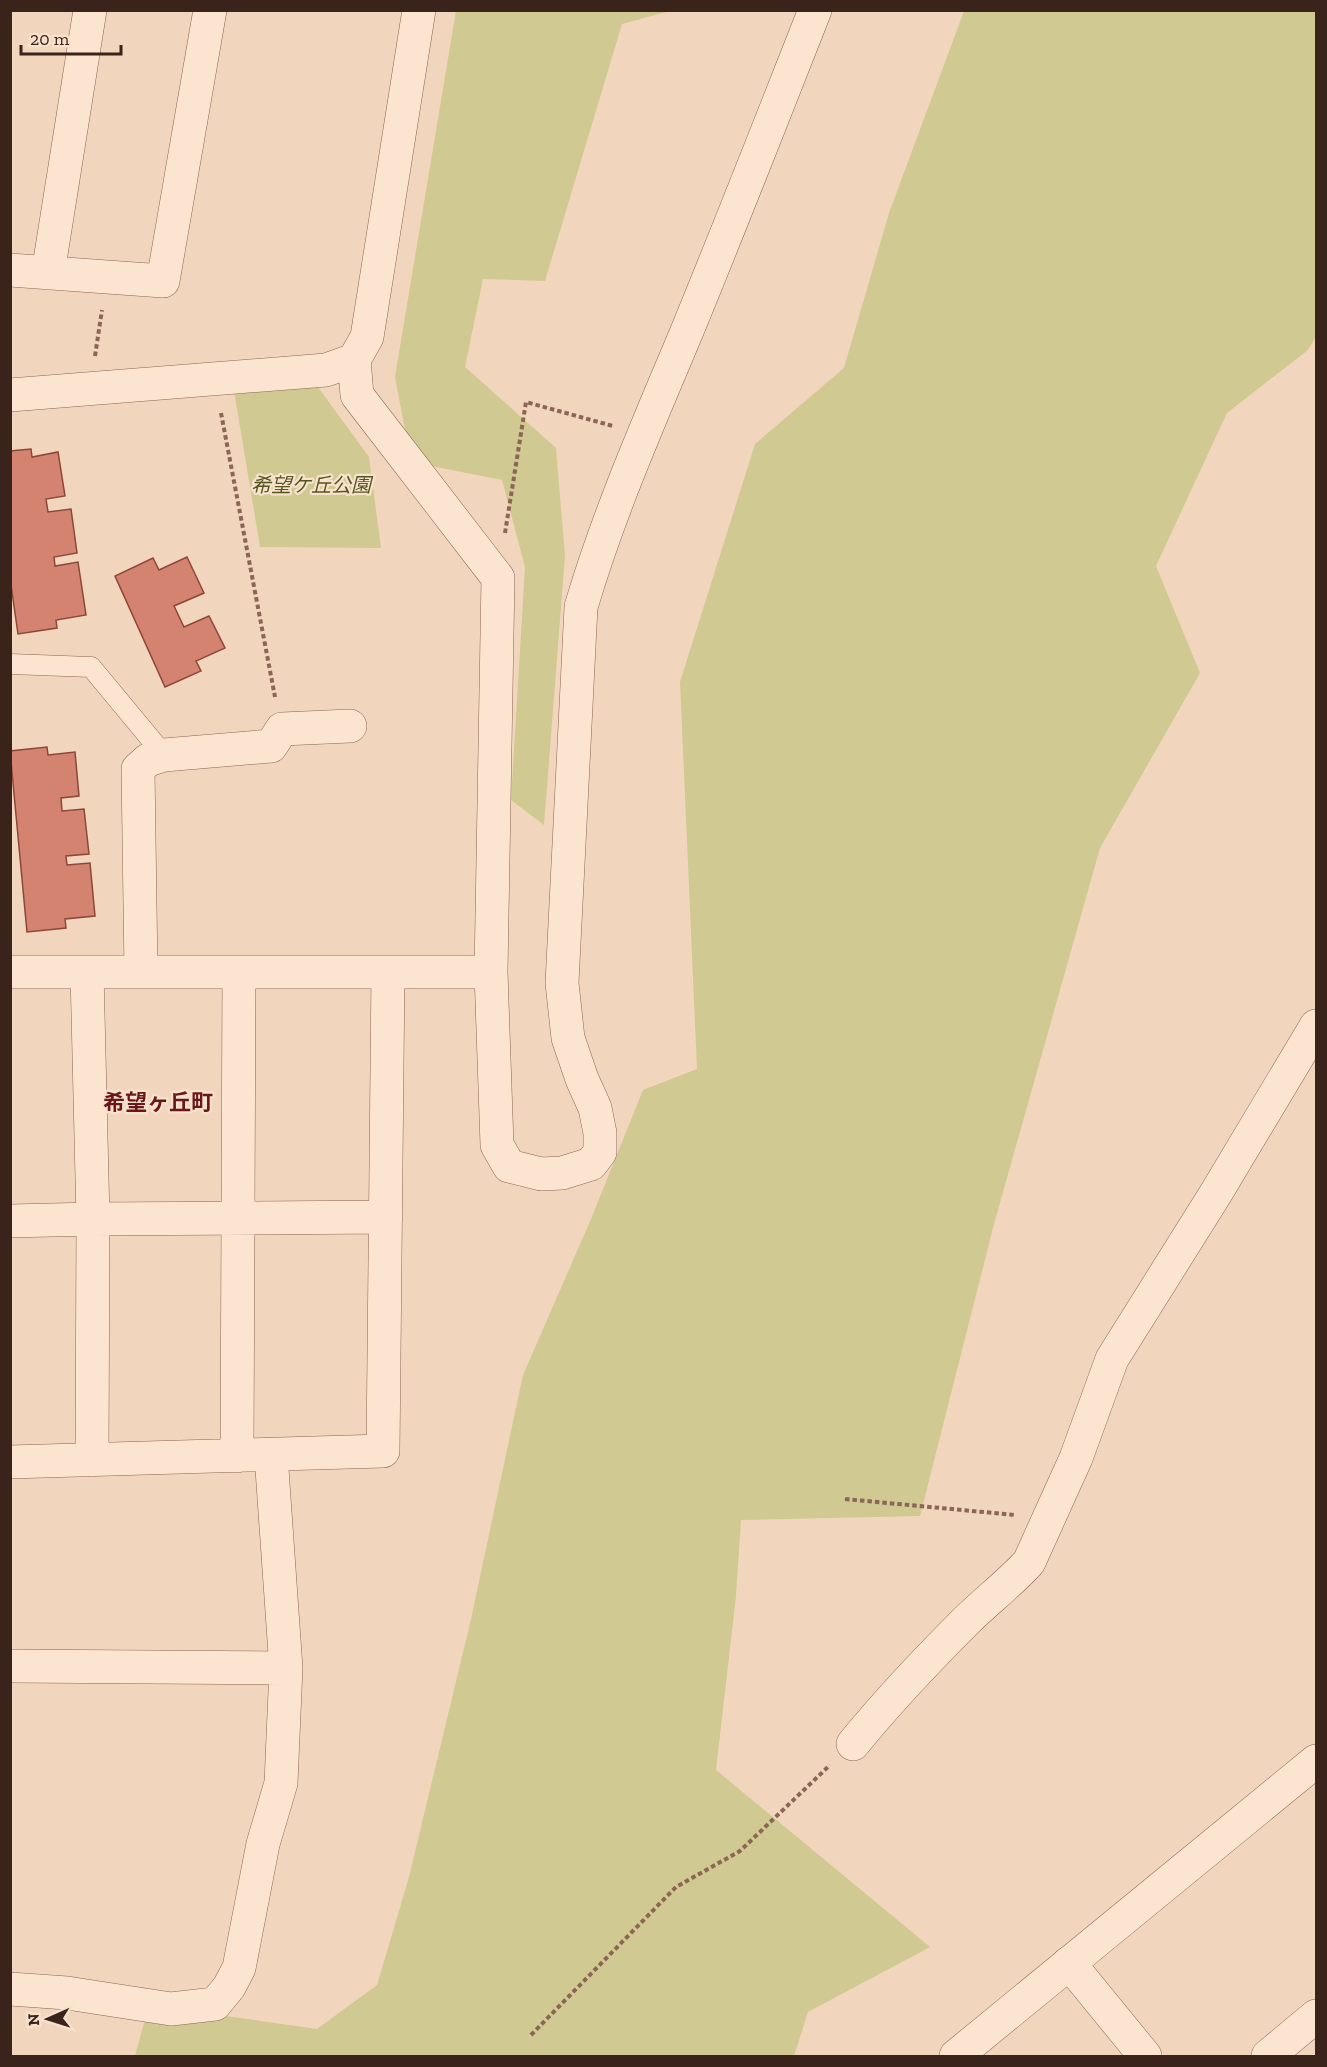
<svg xmlns="http://www.w3.org/2000/svg" width="1327" height="2067" font-family="'Zilla Slab','Noto Sans JP',serif">
<style>
.green{fill:#d0c991}
.building{fill:#d38370;stroke:#8c4739;stroke-width:1.5}
.lines{fill:none;stroke-linecap:round;stroke-linejoin:round}
.service-casing{stroke:#8b6555;stroke-width:21}
.minor-casing{stroke:#8b6555;stroke-width:34}
.tertiary-casing{stroke:#8b6555;stroke-width:34}
.path{stroke:#8b6555;stroke-width:4;stroke-dasharray:4.5 3;stroke-linecap:butt}
.service{stroke:#fbe5d1;stroke-width:20}
.minor{stroke:#fbe5d1;stroke-width:33}
.tertiary{stroke:#fbe5d1;stroke-width:33}
.labels{text-anchor:middle;dominant-baseline:central;stroke-width:4.5;stroke-linejoin:round;paint-order:stroke}
.park-label{font-size:20px;font-style:italic;fill:#555720;stroke:#f8e2ce}
.quarter-label{font-size:22px;font-weight:bold;fill:#691718;stroke:#f8e2ce}
</style>
<rect width="100%" height="100%" fill="#f1d6bd"/>
<!-- green -->
<path class="green" d="M456,11H670L622,24L545,281L483,279L465,367L556,448L565,556L544,825L511,800L525,567L502,480L411,462L395,377Z
M964,11H1316V336L1308,350L1227,413L1156,566L1200,673L1100,848L994,1224L920,1516L741,1520L736,1596L716,1770L930,1947L808,2012L794,2056H135L149,2005L317,2029L377,1985L409,1877L471,1619L523,1375L591,1219L643,1090L697,1069L680,682L755,444L844,368L889,213Z
M315,383L369,457L381,548L260,547L234,391Z"/>
<!-- building -->
<path class="building" d="M31,449L32,457L58,452L65,496L46,499L48,512L71,509L77,553L54,557L55,566L78,562L86,615L56,620L57,628L18,634L10,578V451Z
M187,557L204,593L174,606L184,627L209,616L225,648L196,661L201,671L165,687L115,576L153,558L159,570Z
M47,747L48,755L75,752L79,796L61,798L62,811L84,809L89,854L66,856L67,865L90,863L95,916L65,919L66,928L27,932L10,751Z"/>
<g class="lines">
<!-- service casing -->
<g class="service-casing">
<path id="service" d="M10,664L91,667L164,755"/>
</g>
<!-- minor casing -->
<g class="minor-casing">
<path id="minor" d="M10,270L163,281L210,10
M48,273L90,10
M354,360L357,395L498,578L491,972
M10,972H491L497,1145L509,1166L541,1174L562,1173L591,1164L600,1152V1133L595,1108L582,1079L568,1038L562,983L581,607C609,512 649,422 687,331C731,224 773,117 815,10
M87,972L93,1219L92,1460
M141,972L138,769L148,760L164,755L271,746L282,729L350,726
M10,1221L93,1219L386,1217
M271,1455L286,1668
M237,1456L239,972
M10,1462L383,1451L388,972
M10,1666L286,1668L281,1783L263,1844L239,1968L229,1987L215,2004L171,2009L67,1993L10,1989
M853,1744C888,1701 926,1661 965,1622C986,1601 1009,1584 1029,1562L1076,1458L1112,1359L1216,1193L1316,1026
M956,2056L1316,1761
M1268,2056L1316,2016"/>
</g>
<!-- tertiary casing -->
<g class="tertiary-casing">
<path id="tertiary" d="M10,395L326,370L354,360L367,337L419,10
M1069,1963L1145,2056"/>
</g>
<!-- path -->
<path class="path" d="M95,356L102,310
M221,413L275,697
M505,533L526,402L613,426
M845,1499L1015,1515
M531,2035L676,1887L740,1851L830,1765"/>
<!-- service -->
<use href="#service" class="service"/>
<!-- minor -->
<use href="#minor" class="minor"/>
<!-- tertiary -->
<use href="#tertiary" class="tertiary"/>
</g>
<g class="labels">
<!-- park labels -->
<g class="park-label">
<text x="311" y="485">希望ケ丘公園</text>
</g>
<!-- quarter labels -->
<g class="quarter-label">
<text x="158" y="1102">希望ヶ丘町</text>
</g>
</g>
<!-- border -->
<rect width="1327" height="2067" fill="none" stroke="#39231b" stroke-width="24"/>
<!-- north arrow -->
<g transform="translate(48 2019) rotate(267)" stroke="#f8e2ce" stroke-width="4.5" paint-order="stroke">
<path d="M0-4.5L10 22L0 15L-10 22Z" fill="#39231b"/>
<text y="-9" font-size="16" font-weight="bold" text-anchor="middle" fill="#39231b">N</text>
</g>
<!-- scale -->
<path d="M21 45v9h100v-9" fill="none" stroke="#39231b" stroke-width="3"/>
<text x="30" y="45" font-size="18" fill="#39231b" stroke="#f8e2ce" stroke-width="4.5" paint-order="stroke">20 m</text>
</svg>
